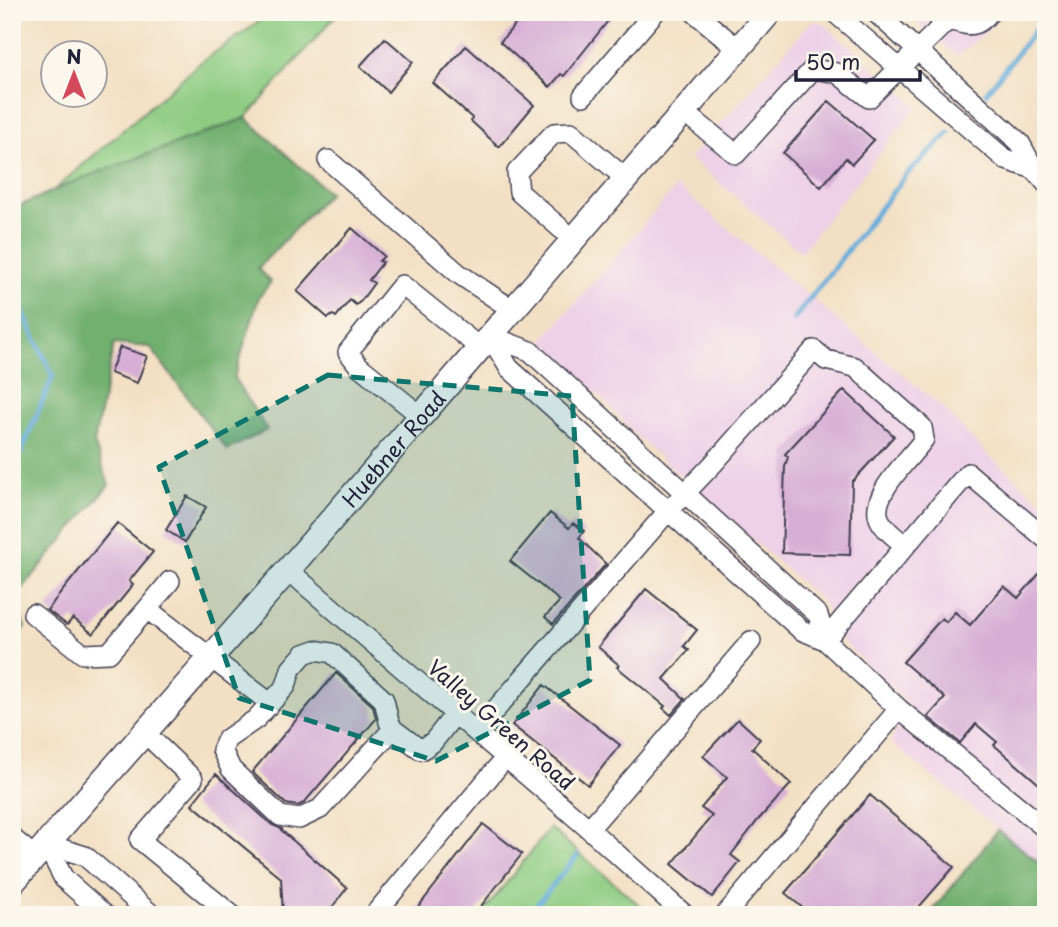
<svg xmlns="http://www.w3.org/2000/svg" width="1058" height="927" font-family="'Playpen Sans',sans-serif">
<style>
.built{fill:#eed0e7}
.green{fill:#8ecc82;stroke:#58775e;stroke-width:2}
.forest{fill:#72b070;stroke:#4a6956;stroke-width:2}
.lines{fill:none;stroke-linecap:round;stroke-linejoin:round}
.stream{stroke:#63acda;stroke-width:5}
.building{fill:#d7afd6}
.minor-casing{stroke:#413e50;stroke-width:22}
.major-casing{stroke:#413e50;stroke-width:27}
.minor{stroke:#fff;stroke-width:19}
.major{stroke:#fff;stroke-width:24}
.marked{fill:#0f766e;fill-opacity:0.2;stroke:#0f766e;stroke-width:5;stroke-dasharray:14 9;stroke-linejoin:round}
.labels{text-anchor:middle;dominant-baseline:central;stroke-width:6;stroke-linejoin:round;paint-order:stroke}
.street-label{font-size:21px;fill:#22223b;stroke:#fbf7ec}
</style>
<rect width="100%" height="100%" fill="#fbf7ec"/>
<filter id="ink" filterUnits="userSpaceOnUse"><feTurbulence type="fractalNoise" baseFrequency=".0143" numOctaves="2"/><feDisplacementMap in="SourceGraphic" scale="14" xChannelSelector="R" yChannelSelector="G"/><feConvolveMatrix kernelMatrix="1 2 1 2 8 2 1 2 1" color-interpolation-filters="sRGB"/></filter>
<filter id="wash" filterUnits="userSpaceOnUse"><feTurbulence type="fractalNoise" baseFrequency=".00686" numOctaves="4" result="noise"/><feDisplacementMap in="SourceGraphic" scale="28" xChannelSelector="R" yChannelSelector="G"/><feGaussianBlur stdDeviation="1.57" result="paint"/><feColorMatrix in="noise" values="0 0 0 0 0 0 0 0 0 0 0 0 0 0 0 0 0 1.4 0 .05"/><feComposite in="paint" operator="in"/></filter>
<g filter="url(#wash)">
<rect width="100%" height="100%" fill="#f3e0c4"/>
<!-- built -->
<path class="built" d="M902,12H1002L984,34L958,56Z
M811,22H822L917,106L801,252L690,158Z
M677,186L944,409L987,454L1046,505V868L891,743L907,703L843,642L822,601L637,437L600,396L542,341Z"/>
<!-- green -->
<path class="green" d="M267,12H339L246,118L54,190L201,62L253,26Z
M550,828L651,915H481Z"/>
<!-- forest -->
<path class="forest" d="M246,118L329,193L258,268L271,282L259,297L234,378L267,430L227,450L150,347L114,344L94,443L109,485L15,597L25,628L12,643V209L80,179Z
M998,830L1046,868V915H929Z"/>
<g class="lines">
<!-- stream -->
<path class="stream" d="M986,93L1046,16
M12,289L53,376L12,474
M794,319L906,175L949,133
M528,915L578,855"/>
</g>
<g id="blocks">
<!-- building -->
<path class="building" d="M526,12H615L564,76L561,74L550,87L500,42Z
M385,38L413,62L388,92L360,66Z
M466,46L534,105L499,147L471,121L472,118L433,83Z
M829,101L874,140L852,164L846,158L821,187L783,153Z
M352,228L384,256L379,261L383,262L369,280L374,283L361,301L356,305L350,300L336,317L333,315L328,318L297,291Z
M120,347L147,356L137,383L110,373Z
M844,390L894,436L852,482L850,555L782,553L785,466L788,457L785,454Z
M187,496L206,507L185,542L166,530Z
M550,513L569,528L573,523L584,531L579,538L606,564L553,624L545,617L560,601L510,561Z
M117,523L153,552L129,581L133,585L93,634L73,618L67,625L47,610Z
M1046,566V790L994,745L997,742L976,724L960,743L928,717L945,698L903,662L942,618L946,622L955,612L970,625L1004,586L1018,598Z
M646,589L697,630L684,646L689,650L664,679L685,699L671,715L663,708L665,706L617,667L619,665L598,647Z
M336,673L373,706L376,719L304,803L297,806L286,804L252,772Z
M544,685L620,745L588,785L512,725Z
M738,719L760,739L752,748L791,784L758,820L731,855L740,862L712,897L672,864L712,816L701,808L727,777L703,756Z
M216,774L272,825L282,829L281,830L347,888L326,915H283L281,878L192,804Z
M870,795L954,867L912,915H811L785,893Z
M483,824L522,854L474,915H412Z"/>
</g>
</g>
<g filter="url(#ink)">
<use href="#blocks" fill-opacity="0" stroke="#413e50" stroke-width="2"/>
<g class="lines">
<!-- minor casing -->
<g class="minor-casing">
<path id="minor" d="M694,12L737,48
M834,12L1006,160L1034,169
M875,12L1020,143L1034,169L1046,183
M583,96L655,12
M684,112L736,154L813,69L837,73L869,98L948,20C969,25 975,30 990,12
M328,160L459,274L513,310
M574,240L519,192L517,172L554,133L571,132L626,179
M490,336L530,351L818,615L825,640
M490,336L509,368L801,630L825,640
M421,416L359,366L348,352L402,285L480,348
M1046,539L968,473L825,640L899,709L1046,829
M288,570L589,829L685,915
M147,609L170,581
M33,614L83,654L109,653L147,609L270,703
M393,729L320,809L299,819L280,816L231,769L222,750L227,739L256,719L286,686L291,669L304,654L315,650L332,653L384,700L389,722L393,729L421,750L433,742L455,714
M144,732L193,779L140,840L232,915
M476,732L668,511L713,464L814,350L826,360L855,367L922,427L924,439C911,458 870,494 879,518C883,529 897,538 905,546
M589,829L751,641
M12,838L35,857
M46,844L85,856L152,915
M46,844L64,879L105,915
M374,915L506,757
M725,915L899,709"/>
</g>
<!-- major casing -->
<g class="major-casing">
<g id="major">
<path id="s1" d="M12,883L288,570L770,12"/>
</g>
</g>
<!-- minor -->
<use href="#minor" class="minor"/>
<!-- major -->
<use href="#major" class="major"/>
</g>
</g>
<!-- marked area -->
<path class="marked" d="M328,375L572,396L590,680L436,761L239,698L159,467Z"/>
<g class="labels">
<!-- street labels -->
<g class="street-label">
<text stroke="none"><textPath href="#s1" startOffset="578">Huebner Road</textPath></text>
<text transform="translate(502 724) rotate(41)">Valley Green Road</text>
</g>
</g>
<!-- margin -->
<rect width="1058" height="927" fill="none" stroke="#fbf7ec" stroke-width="42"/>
<!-- north arrow -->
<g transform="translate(74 74)"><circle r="33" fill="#fbf7ec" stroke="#a4a2a5" stroke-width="2"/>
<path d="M0-5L12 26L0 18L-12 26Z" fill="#d1495b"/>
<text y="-10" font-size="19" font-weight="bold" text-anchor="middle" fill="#22223b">N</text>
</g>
<!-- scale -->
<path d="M796 70v10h124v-10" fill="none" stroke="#22223b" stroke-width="3.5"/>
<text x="806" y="70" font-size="21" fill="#22223b" stroke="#fbf7ec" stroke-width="5" paint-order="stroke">50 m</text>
</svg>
